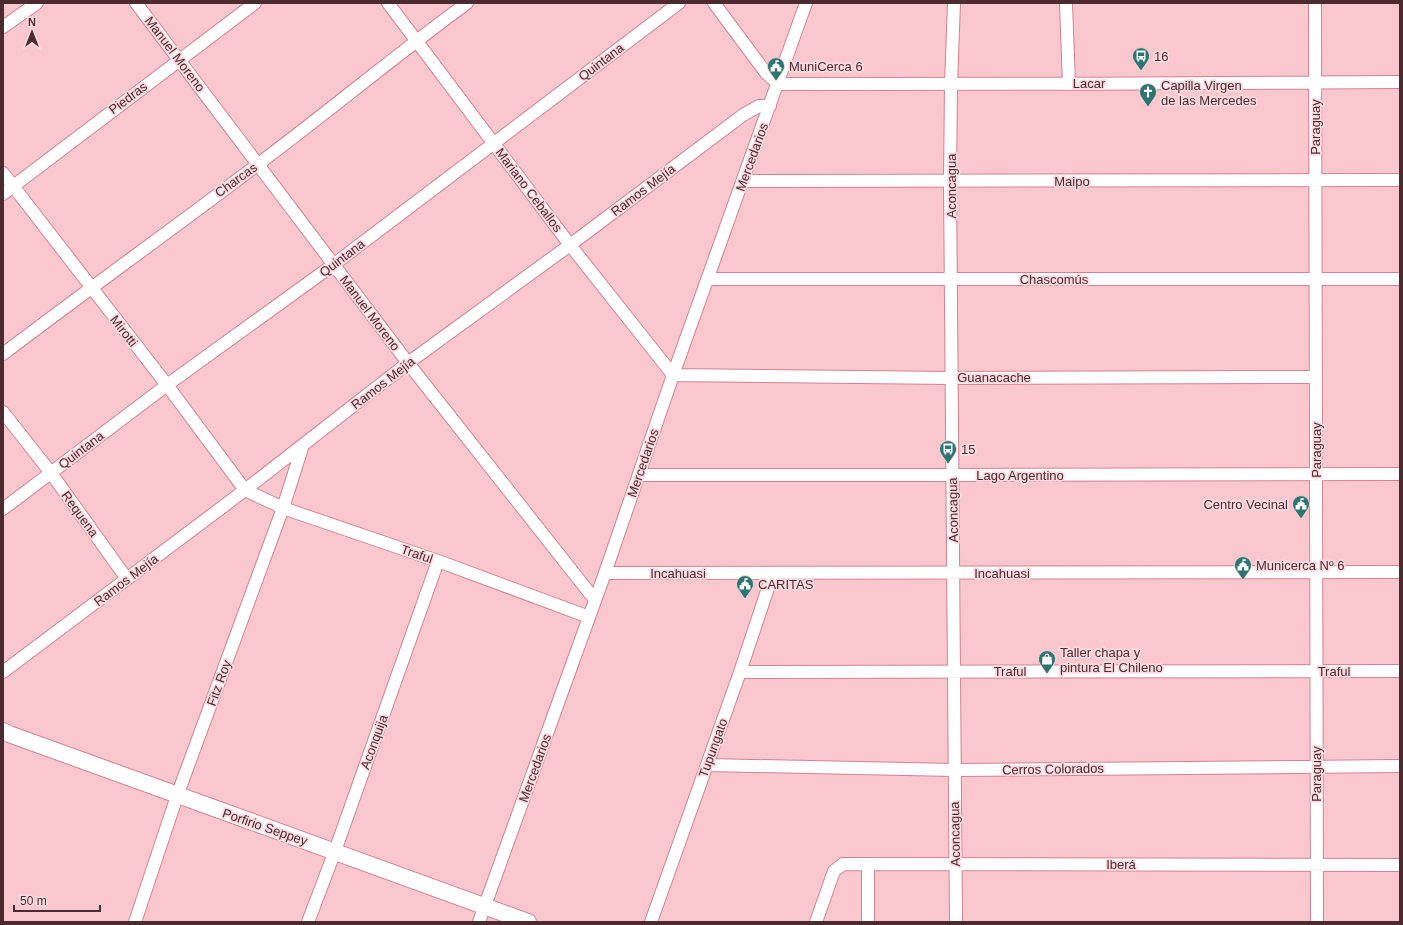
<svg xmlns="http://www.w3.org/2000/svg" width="1403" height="925" font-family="Arial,sans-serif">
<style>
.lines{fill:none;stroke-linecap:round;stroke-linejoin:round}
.minor-casing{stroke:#d28291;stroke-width:14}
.secondary-casing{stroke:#d28291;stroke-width:18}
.minor{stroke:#fff;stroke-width:12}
.secondary{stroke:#fff;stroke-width:16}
.labels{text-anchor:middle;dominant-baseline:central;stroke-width:3.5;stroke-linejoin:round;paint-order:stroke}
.street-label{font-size:13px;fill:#4b2a30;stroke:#fddadf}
.poi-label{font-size:13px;fill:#4b2a30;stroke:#fddadf;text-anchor:start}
</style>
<rect width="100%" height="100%" fill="#fbc7cf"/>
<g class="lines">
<!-- minor casing -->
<g class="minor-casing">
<path id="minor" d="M136,3L408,363L595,600
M388,3L570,245L673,375L952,378L1315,377
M714,3L766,73L778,84C985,85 1193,83 1400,82
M954,3L951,85L950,181L956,922
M1315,3L1317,922
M1066,4L1069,84
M3,27L37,3
M3,173L167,385L245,490L283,508L438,561L589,617
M744,181L1400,180
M3,194L255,3
M708,279H1400
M3,354C87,290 173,229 257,165C328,112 396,55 467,3
M3,412L51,473L127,579
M640,475H953L1400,474
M3,509L167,385L333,265L679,3
M605,573L1400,572
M3,672L245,490L408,363L570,245L743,115L759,106H770
M740,672L1400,671
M707,765L954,770L1400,766
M868,864V922
M135,922L177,796L283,508L303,445
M308,922L335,851L438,561
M479,922L605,573L673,375L806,3
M651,922L740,672L773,573
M816,922L834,871L843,864L1400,865"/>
</g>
<!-- secondary casing -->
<g class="secondary-casing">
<path id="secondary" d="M3,731L9,734C182,797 355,858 528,922"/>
</g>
<!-- minor -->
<use href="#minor" class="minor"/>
<!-- secondary -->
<use href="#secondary" class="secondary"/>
</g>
<!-- icons -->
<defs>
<g id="bus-pin" transform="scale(0.9)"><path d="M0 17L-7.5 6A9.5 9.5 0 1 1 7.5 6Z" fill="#2d7570" stroke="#fddadf"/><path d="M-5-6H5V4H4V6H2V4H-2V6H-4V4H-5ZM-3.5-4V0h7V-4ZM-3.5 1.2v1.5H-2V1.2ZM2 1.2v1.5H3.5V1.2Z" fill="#fff"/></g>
<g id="civic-pin" transform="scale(0.9)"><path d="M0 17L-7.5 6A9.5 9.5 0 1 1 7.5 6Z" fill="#2d7570" stroke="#fddadf"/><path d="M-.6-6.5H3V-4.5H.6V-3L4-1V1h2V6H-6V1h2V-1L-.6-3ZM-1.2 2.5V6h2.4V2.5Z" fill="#fff"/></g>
<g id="church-pin" transform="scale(0.9)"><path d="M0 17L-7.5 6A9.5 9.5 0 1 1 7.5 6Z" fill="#2d7570" stroke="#fddadf"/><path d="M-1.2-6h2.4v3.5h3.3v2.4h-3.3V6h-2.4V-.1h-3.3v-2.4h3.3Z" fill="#fff"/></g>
<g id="shop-pin" transform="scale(0.9)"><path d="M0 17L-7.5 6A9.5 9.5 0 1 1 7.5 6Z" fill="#2d7570" stroke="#fddadf"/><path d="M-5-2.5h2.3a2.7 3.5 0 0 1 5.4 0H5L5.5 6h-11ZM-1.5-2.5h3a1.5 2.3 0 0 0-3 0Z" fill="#fff"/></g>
</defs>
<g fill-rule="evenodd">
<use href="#bus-pin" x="1141" y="56"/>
<use href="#civic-pin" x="776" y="66"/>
<use href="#church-pin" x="1148" y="92"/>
<use href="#bus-pin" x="948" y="449"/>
<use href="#civic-pin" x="1301" y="504"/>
<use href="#civic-pin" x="1243" y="565"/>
<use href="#civic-pin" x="745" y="584"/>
<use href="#shop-pin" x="1047" y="659"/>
</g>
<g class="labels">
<!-- street labels -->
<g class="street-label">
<text transform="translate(175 54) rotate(53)">Manuel Moreno</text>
<text transform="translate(601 62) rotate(-37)">Quintana</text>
<text x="1089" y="83">Lacar</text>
<text transform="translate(128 98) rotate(-37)">Piedras</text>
<text transform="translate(1315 127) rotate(-90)">Paraguay</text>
<text transform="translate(752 157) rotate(-70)">Mercedarios</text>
<text transform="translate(236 180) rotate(-36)">Charcas</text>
<text x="1072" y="181">Maipo</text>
<text transform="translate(951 186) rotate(-90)">Aconcagua</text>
<text transform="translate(529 190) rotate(53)">Mariano Ceballos</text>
<text transform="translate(643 190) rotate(-37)">Ramos Mejía</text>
<text transform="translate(342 258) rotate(-37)">Quintana</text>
<text x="1054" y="279">Chascomús</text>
<text transform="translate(370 313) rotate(53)">Manuel Moreno</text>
<text transform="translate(124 331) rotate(52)">Mirotti</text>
<text x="994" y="377">Guanacache</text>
<text transform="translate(383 383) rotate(-38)">Ramos Mejía</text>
<text transform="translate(81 450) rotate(-37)">Quintana</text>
<text transform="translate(1316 450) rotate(-90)">Paraguay</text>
<text transform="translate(643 463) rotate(-71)">Mercedarios</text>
<text x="1020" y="475">Lago Argentino</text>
<text transform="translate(953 510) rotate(-91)">Aconcagua</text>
<text transform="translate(80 514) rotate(54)">Requena</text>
<text transform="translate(417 554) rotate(19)">Traful</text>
<text x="678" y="573">Incahuasi</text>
<text x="1002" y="573">Incahuasi</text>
<text transform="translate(126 580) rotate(-37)">Ramos Mejía</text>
<text x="1010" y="671">Traful</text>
<text x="1334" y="671">Traful</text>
<text transform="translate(219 683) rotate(-70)">Fitz Roy</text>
<text transform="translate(374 742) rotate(-70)">Aconquija</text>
<text transform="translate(713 748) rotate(-70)">Tupungato</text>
<text transform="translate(535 768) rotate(-70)">Mercedarios</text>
<text transform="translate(1053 769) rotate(-1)">Cerros Colorados</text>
<text transform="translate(1316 774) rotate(-90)">Paraguay</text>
<text transform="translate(265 827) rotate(19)">Porfirio Seppey</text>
<text transform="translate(955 834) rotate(-91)">Aconcagua</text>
<text x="1121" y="864">Iberá</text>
</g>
<!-- poi labels -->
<g class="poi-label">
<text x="1154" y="56">16</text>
<text x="789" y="66">MuniCerca 6</text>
<text x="1161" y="85">Capilla Virgen<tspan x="1161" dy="15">de las Mercedes</tspan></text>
<text x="961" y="449">15</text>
<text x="1288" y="504" text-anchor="end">Centro Vecinal</text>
<text x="1256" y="565">Municerca Nº 6</text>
<text x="758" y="584">CARITAS</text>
<text x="1060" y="652">Taller chapa y<tspan x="1060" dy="15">pintura El Chileno</tspan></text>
</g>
</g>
<!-- border -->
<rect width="1403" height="925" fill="none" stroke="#4b2a30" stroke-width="8"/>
<!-- north arrow -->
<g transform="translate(32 32)" stroke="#fddadf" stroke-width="3" paint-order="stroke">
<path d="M0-3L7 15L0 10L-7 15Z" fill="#4b2a30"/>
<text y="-6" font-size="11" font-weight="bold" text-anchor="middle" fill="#4b2a30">N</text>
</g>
<!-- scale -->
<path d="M14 905v6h86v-6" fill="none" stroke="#4b2a30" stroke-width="2"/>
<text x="20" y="905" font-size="12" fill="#4b2a30" stroke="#fddadf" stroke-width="3" paint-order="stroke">50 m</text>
</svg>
